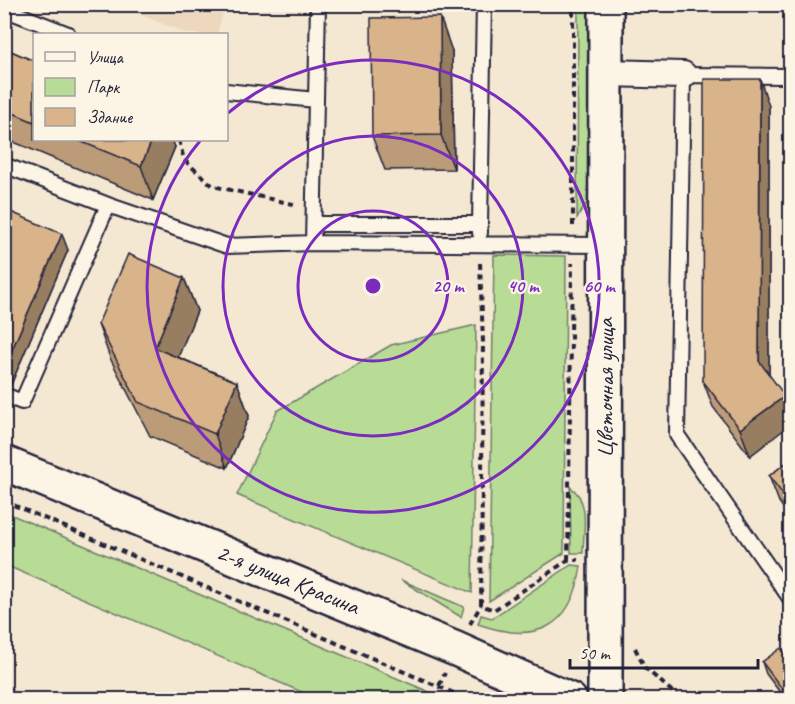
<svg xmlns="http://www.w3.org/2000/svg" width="795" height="704" font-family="Caveat,sans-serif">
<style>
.built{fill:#edd8bd}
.green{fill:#b8db95;stroke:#6d7e68;stroke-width:1.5}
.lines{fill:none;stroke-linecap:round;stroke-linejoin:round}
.service-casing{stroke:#22223b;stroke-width:18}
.minor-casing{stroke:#22223b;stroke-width:30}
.tertiary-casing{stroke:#22223b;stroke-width:38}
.secondary-casing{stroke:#22223b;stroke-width:38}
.path{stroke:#22223b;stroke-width:4;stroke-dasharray:6 4.5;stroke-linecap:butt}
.service{stroke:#fcf5e5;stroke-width:14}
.minor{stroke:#fcf5e5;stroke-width:26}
.tertiary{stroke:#fcf5e5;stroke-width:33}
.secondary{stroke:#fcf5e5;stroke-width:33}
.wall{fill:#bb9b78;stroke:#22223b;stroke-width:1.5}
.shaded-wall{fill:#987e61;stroke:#22223b;stroke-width:1.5}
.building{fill:#d9b48b;stroke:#22223b;stroke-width:1.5}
.ring{fill:none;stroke:#7b2cbf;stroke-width:3}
.labels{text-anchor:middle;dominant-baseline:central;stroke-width:4.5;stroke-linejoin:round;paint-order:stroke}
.street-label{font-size:24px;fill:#22223b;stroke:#fcf5e5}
.centre{fill:#7b2cbf;stroke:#fcf5e5;stroke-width:3}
.ring-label{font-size:18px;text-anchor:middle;font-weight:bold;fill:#7b2cbf;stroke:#fcf5e5;stroke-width:4.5;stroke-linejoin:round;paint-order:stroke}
</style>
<rect width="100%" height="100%" fill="#f5e8d3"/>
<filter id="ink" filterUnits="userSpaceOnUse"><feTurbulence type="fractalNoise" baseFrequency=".0167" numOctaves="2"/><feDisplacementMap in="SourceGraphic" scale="12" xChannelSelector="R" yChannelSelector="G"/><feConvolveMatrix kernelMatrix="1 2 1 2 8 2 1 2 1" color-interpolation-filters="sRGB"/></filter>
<g filter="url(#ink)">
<!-- built -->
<path class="built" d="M116,5H225L217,34H188Z"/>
<!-- green -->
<path class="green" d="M578,5H591L590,187L589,200L577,218Z
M494,255L566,256L564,553L489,601Z
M476,325L472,593L237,495L277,411L391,345Z
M570,487C591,500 583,533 583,553H571Z
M5,512L446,699H318L5,565Z
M571,565L581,566C572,630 535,644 478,624L481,615L492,618Z
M401,580L464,607L461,617Z"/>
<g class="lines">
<!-- service casing -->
<g class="service-casing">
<path id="service" d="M4,9L68,34
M790,76L683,75L677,435L790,598
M226,91L316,100
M4,165L108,205L227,246L313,243L604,245
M314,224H480V233
M480,224L484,4
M313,243L318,4
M4,395L22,402L108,205"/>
</g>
<!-- minor casing -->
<g class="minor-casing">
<path id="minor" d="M606,73L683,75"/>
</g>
<!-- tertiary casing -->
<g class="tertiary-casing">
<path id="tertiary" d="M605,700L606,4"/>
</g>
<!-- secondary casing -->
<g class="secondary-casing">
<path id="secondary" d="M4,463L456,649L570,700"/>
</g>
<!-- path -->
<path class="path" d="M179,140L184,160L213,186L297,205
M573,226V4
M480,263L483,342L481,605L494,610L568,560H578
M4,501L470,700
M568,560L572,263
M470,624L481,605
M635,648L645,668L682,700
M439,686L445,673"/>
<!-- service -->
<use href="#service" class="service"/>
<!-- minor -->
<use href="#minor" class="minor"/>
<!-- tertiary -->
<use href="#tertiary" class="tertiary"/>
<!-- secondary -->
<use href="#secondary" class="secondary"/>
</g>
<!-- wall -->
<path class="wall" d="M4,48L34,61V140H172L175,147L153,200L4,138Z
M452,51L454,169L385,170L372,136Z
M769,106V374L750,456L713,407L703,381Z
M4,209L68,250L10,387L4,384Z
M184,278L197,311L178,357L237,382L249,416L227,468L150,436L110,358L98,324Z
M790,460V518L779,502L769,476Z
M790,660L789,699H785L766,674L762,662Z"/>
<!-- shaded-wall -->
<path class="shaded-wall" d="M440,17L452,51L454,169L441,135Z
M760,79L769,106V388L759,361Z
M152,140H172L175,147L153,200L141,166Z
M62,234L68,250L10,387L4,373V368Z
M184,278L197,311L168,382L155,348Z
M237,382L249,416L227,468L215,434Z
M785,396L790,411V425L750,456L740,429Z
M790,684V699H786L783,690Z"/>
<!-- building -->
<path class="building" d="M440,17L441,135L372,136L371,18Z
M4,48L34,61V122L4,109Z
M704,79H760L759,361L785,396L740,429L703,381Z
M77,140H152L141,166Z
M4,209L62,234L4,368Z
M128,254L184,278L155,348L237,382L215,434L138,402L98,324Z
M790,460V504L769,476Z
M781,648L790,660V684L783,690L762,662Z"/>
</g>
<!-- distance rings -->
<g class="ring">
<circle cx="373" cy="286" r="75"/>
<circle cx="373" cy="286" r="150"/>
<path d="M228 113A226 226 0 1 1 200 141"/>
</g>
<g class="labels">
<!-- street labels -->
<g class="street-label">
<text transform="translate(605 388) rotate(-90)">Цветочная улица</text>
<text transform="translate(288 579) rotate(22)">2-я улица Красина</text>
</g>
</g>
<circle cx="373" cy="286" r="9" class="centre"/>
<g class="ring-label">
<text x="448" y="292">20 m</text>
<text x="523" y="292">40 m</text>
<text x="599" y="292">60 m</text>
</g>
<!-- margin -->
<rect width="795" height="704" fill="none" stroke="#fcf5e5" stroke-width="24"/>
<rect x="12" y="12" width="771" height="680" fill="none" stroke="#22223b" stroke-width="2" filter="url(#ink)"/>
<!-- legend -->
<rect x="33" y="33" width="195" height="108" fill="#fcf5e5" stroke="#a5a1a1" stroke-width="1.5"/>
<rect x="45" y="52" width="30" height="9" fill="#fcf5e5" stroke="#a5a1a1" stroke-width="1.5"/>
<text x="87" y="63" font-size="18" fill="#22223b">Улица</text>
<rect x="45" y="78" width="30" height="18" fill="#b8db95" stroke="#a5a1a1" stroke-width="1.5"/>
<text x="87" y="93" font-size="18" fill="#22223b">Парк</text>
<rect x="45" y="108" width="30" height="18" fill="#d9b48b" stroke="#a5a1a1" stroke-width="1.5"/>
<text x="87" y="123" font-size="18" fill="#22223b">Здание</text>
<!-- scale -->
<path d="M570 659v9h188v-9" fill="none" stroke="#22223b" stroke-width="3"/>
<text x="579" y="659" font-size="18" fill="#22223b" stroke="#fcf5e5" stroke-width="4.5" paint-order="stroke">50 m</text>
</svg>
